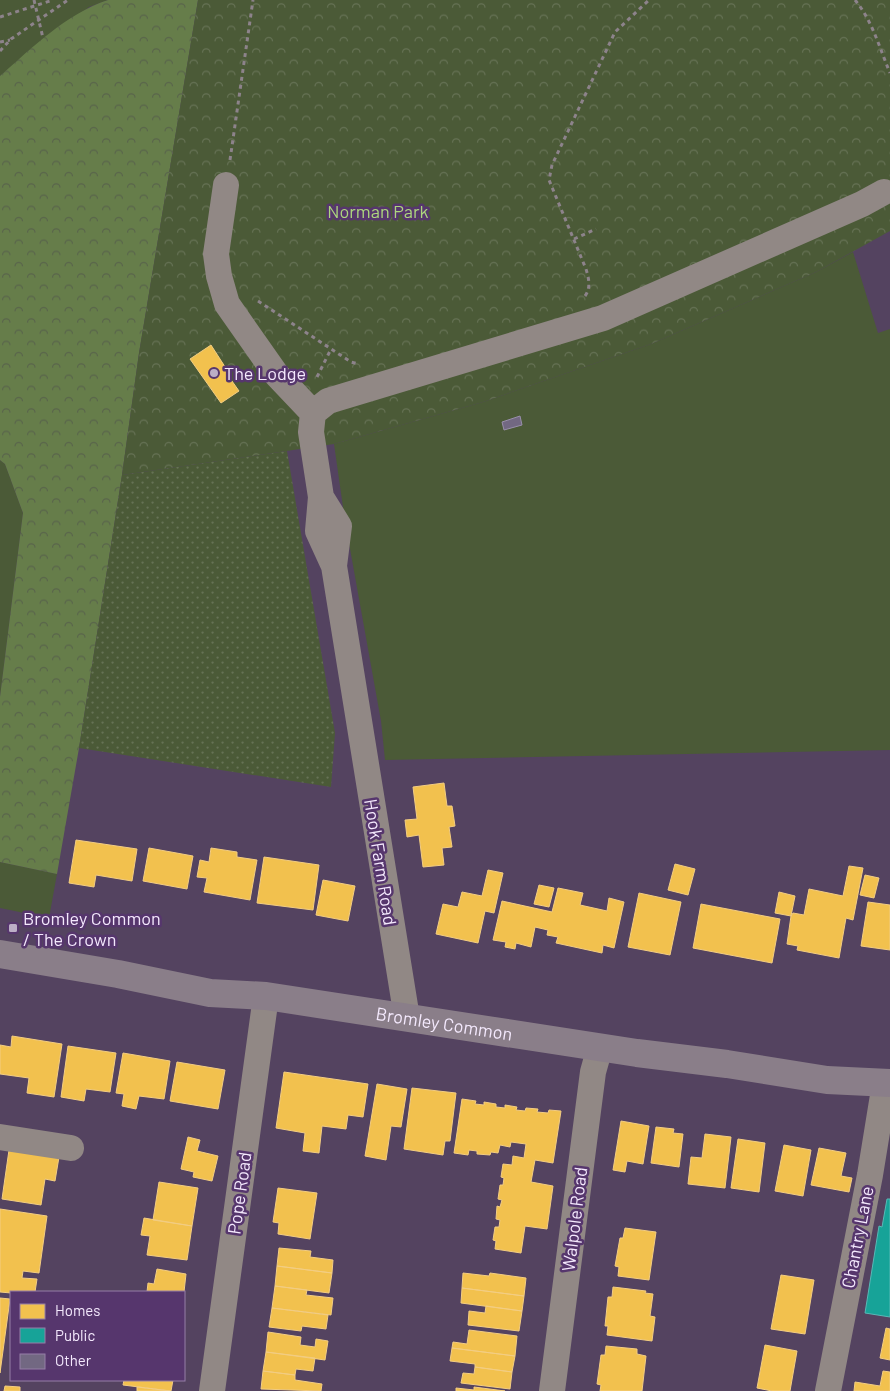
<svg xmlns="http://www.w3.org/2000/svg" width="890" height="1391" font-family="Barlow,sans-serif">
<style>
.grass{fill:#4b5a37}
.forest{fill:url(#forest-crowns)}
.park{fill:url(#park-crowns)}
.garden{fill:url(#garden-dots)}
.homes{fill:#f2c14e;stroke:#f3cd82}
.public{fill:#17a398;stroke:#59b8b6}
.building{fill:#726882;stroke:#998faa}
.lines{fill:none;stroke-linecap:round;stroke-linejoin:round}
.path{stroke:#8d838b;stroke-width:3;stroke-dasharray:4 4;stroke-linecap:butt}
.minor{stroke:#918885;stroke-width:26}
.major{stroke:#8a7e89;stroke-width:28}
.poi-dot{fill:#bcafc6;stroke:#56366d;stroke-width:2}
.labels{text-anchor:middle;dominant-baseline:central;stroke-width:5;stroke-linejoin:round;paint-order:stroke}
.park-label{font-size:18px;fill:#add77d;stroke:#56366d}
.poi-label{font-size:18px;fill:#f4e9fd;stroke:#56366d;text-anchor:start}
.street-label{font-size:18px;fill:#f4e9fd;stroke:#56366d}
</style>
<defs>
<pattern id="forest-crowns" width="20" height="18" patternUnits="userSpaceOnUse" patternTransform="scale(1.25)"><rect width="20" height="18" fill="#667d4a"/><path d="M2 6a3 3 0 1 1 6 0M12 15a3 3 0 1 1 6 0" fill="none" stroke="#59644b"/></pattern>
<pattern id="park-crowns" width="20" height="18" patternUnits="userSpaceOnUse" patternTransform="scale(1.25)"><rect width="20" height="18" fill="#4b5a37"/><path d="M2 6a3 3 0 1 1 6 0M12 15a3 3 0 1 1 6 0" fill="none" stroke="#667255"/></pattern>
<pattern id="garden-dots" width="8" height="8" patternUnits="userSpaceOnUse" patternTransform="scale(1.25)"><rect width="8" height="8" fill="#4b5a37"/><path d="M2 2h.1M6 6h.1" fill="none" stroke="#667255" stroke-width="1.8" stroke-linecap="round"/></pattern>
</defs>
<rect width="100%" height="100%" fill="#544360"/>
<!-- grass -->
<path class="grass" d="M0,0H108L89,7L0,76Z
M853,252L878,333L890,329V750L385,760L381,721L345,521L334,444L483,402L651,344L816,272Z
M0,460L5,464L23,513L0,697Z
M0,862L57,874L49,918L0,908Z"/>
<!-- forest -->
<path class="forest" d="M108,0H198L139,353L122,475L79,748L57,874L0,862V697L23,513L5,464L0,460V76C33,47 66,14 108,0Z"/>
<!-- park -->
<path class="park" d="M198,0H890V231L816,272L651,344L483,402L334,444L122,475L139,353Z"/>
<!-- garden -->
<path class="garden" d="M287,451L335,733L331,787L79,748L122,475Z"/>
<!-- homes -->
<path class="homes" d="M211,345L229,373L227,374L239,391L221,403L190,359Z
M444,783L447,806H452L455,826L449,827L452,847L442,848L444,865L423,867L419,835L407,837L405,820L417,819L413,787Z
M76,840L137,849L132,881L96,875L94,887L69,883Z
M149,848L193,856L187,889L143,881Z
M211,848L237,852V857L257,860L250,900L204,892L207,878L197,877L200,860L209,862Z
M264,857L319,865L313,910L257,903Z
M675,864L695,869L688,895L668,890Z
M849,866L863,868L853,920L846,918L839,958L797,950L798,946L787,944L791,916L793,913L804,915L809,889L843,896Z
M488,870L503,873L494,913L485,911L478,943L436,934L443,904L458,907L462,892L482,896Z
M865,875L879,878L874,898L860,895Z
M323,880L355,886L348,921L316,915Z
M539,885L554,888L549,907L534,904Z
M558,888L583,893L580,905L607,911L609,898L624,902L614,948L603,945L602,953L556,943L558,937L547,935L548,930L535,927L531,947L516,943L515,949L505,947L506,942L493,940L502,901L552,912Z
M779,892L795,896L791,916L775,913Z
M639,893L681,902L670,955L628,947Z
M868,902L890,905V950L861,946Z
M701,904L780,919L772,963L693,948Z
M12,1036L62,1044L54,1097L27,1093L29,1078L0,1074V1045L11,1047Z
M68,1046L116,1053L110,1092L86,1089L84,1101L61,1097Z
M123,1053L170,1061L164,1099L139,1096L136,1109L122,1106L124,1094L116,1093Z
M177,1062L225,1070L218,1109L170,1101Z
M284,1072L368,1084L363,1117L348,1115L346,1129L322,1126L319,1153L303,1151L305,1133L276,1128Z
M377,1084L407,1089L401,1127L391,1126L386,1160L365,1156Z
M412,1088L456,1093L450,1141H445L443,1155L404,1149Z
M462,1099L476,1101L475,1104L484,1105V1102L496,1104V1107L505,1108V1105L517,1107L516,1110L525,1111L526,1108L538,1109L537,1112L548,1113L549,1110L561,1111L553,1163L535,1160L531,1182L553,1186L547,1229L525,1226L521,1253L495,1249L496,1241L493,1240L495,1227H499L500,1220L496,1219L497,1206L500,1207L502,1200L498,1199L500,1185H503L504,1178L501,1177L503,1164L512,1165L513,1156L524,1158L526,1144L511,1142L510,1147L500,1145L498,1153L491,1152L490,1155L477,1154V1151L469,1150L468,1155L454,1153Z
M621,1121L649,1126L643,1164L627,1161L625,1172L613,1170Z
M656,1127L674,1129L673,1133L683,1134L679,1167L651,1163Z
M705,1134L731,1137L725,1188L688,1184L691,1157L702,1158Z
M188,1137L200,1140L197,1151L218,1156L212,1181L193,1177L194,1172L181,1169Z
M738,1139L765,1143L759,1192L731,1188Z
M784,1145L811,1150L803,1196L775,1191Z
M819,1148L846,1153L841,1176L852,1178L849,1192L811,1185Z
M9,1150L59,1157L55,1181L45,1179L41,1205L2,1199Z
M159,1182L198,1188L192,1226L153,1220Z
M278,1188L317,1193L310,1239L278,1234L279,1223L273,1222Z
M0,1209L47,1216L39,1273L23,1271L22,1278L37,1279L35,1292L11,1293L0,1292Z
M144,1218L192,1226L187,1260L147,1255L150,1236L141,1235Z
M625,1228L656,1232L649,1280L618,1276L619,1267L615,1266L620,1238H623Z
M279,1248L311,1251L310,1257L333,1260L332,1273L277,1266Z
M277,1266L332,1273L329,1293L275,1286Z
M157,1269L186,1274L184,1292H147L148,1283L154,1284Z
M463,1273L489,1276L490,1273L526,1278L524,1296L462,1288Z
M781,1275L814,1280L805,1334L771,1329Z
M275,1286L307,1290L306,1295L333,1298L331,1315L272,1308Z
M613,1287L646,1291L645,1293L653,1294L650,1316L655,1317L652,1341L607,1335L608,1326H605L608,1297H612Z
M462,1288L524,1296L522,1311L461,1303Z
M0,1298L10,1299L0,1373Z
M486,1306L522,1311L519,1331L468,1325L469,1311L485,1313Z
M272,1308L328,1315L326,1329L302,1326L301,1331L269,1327Z
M886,1328L890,1329V1360L880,1358Z
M469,1330L517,1336L515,1356L452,1348L453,1342L467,1344Z
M268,1332L301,1337L300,1345L315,1347L316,1339L328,1341L325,1360L266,1352Z
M765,1345L797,1351L790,1391H772L757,1388Z
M606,1346L637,1349V1354L646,1356L642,1391H600L601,1385L597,1384L601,1355H605Z
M452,1348L515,1356L512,1372L475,1367V1364L450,1361Z
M266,1352L315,1358L313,1371L296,1369L295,1375L263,1371Z
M475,1367L512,1372L510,1389L461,1383L463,1373L474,1374Z
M263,1371L295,1375V1380L322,1384L321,1391L261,1389Z
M883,1371L890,1372V1391H854L855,1382L880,1386Z
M124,1380H173L171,1391L123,1385Z
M5,1386L20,1387V1391H4Z
M137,1387L170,1391H137Z
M474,1387L505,1391H456V1388L474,1390Z"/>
<!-- public -->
<path class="public" d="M887,1199H890V1317L865,1313L879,1226L882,1227Z"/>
<!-- building -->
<path class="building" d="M520,416L522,425L504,430L502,422Z"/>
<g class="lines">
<!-- path -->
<path class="path" d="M34,0L43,38
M855,0C872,20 880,49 890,73
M0,17L53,0
M0,42L10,40
M0,51L11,39L68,0
M230,160L253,0
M574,239L596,229
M585,296C591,288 589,279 586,269L549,180L552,165L615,32L649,0
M258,301L351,362L358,364
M317,377L331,349"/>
<!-- minor -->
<path class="minor" d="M226,185L216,254L219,276L227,304L276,374L313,413
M321,497L339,526L334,566
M407,1018L334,566L318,531L321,497L311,432L313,413L328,401L603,318L862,204L884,192
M0,1137L71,1148
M212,1391L266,996
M552,1391L593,1072L600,1047
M828,1391L870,1175L885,1083"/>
<!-- major -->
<path class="major" id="s1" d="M0,954L118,974L210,993L266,996L637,1053L727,1064L827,1080L890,1083"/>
</g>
<!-- markers -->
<g class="poi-dot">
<circle cx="214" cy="373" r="5"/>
<rect x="8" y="923" width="10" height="10" rx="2.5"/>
</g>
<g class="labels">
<!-- park labels -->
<g class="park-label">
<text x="378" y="211">Norman Park</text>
</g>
<!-- poi labels -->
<g class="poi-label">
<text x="224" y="373">The Lodge</text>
<text x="23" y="918">Bromley Common<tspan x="23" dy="21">/ The Crown</tspan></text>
</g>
<!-- street labels -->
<g class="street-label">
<text transform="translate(381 862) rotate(81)">Hook Farm Road</text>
<text stroke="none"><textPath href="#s1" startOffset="450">Bromley Common</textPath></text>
<text transform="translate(239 1193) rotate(-82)">Pope Road</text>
<text transform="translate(574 1219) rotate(-83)">Walpole Road</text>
<text transform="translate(857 1237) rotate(-79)">Chantry Lane</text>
</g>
</g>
<!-- legend -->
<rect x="10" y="1291" width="175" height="90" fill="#56366d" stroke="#957ea7"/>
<rect x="20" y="1304" width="25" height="15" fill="#f2c14e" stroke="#957ea7"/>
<text x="55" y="1316" font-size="15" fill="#f4e9fd">Homes</text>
<rect x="20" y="1328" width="25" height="15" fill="#17a398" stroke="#957ea7"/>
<text x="55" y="1341" font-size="15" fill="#f4e9fd">Public</text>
<rect x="20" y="1354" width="25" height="15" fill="#726882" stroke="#957ea7"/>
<text x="55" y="1366" font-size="15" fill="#f4e9fd">Other</text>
</svg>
